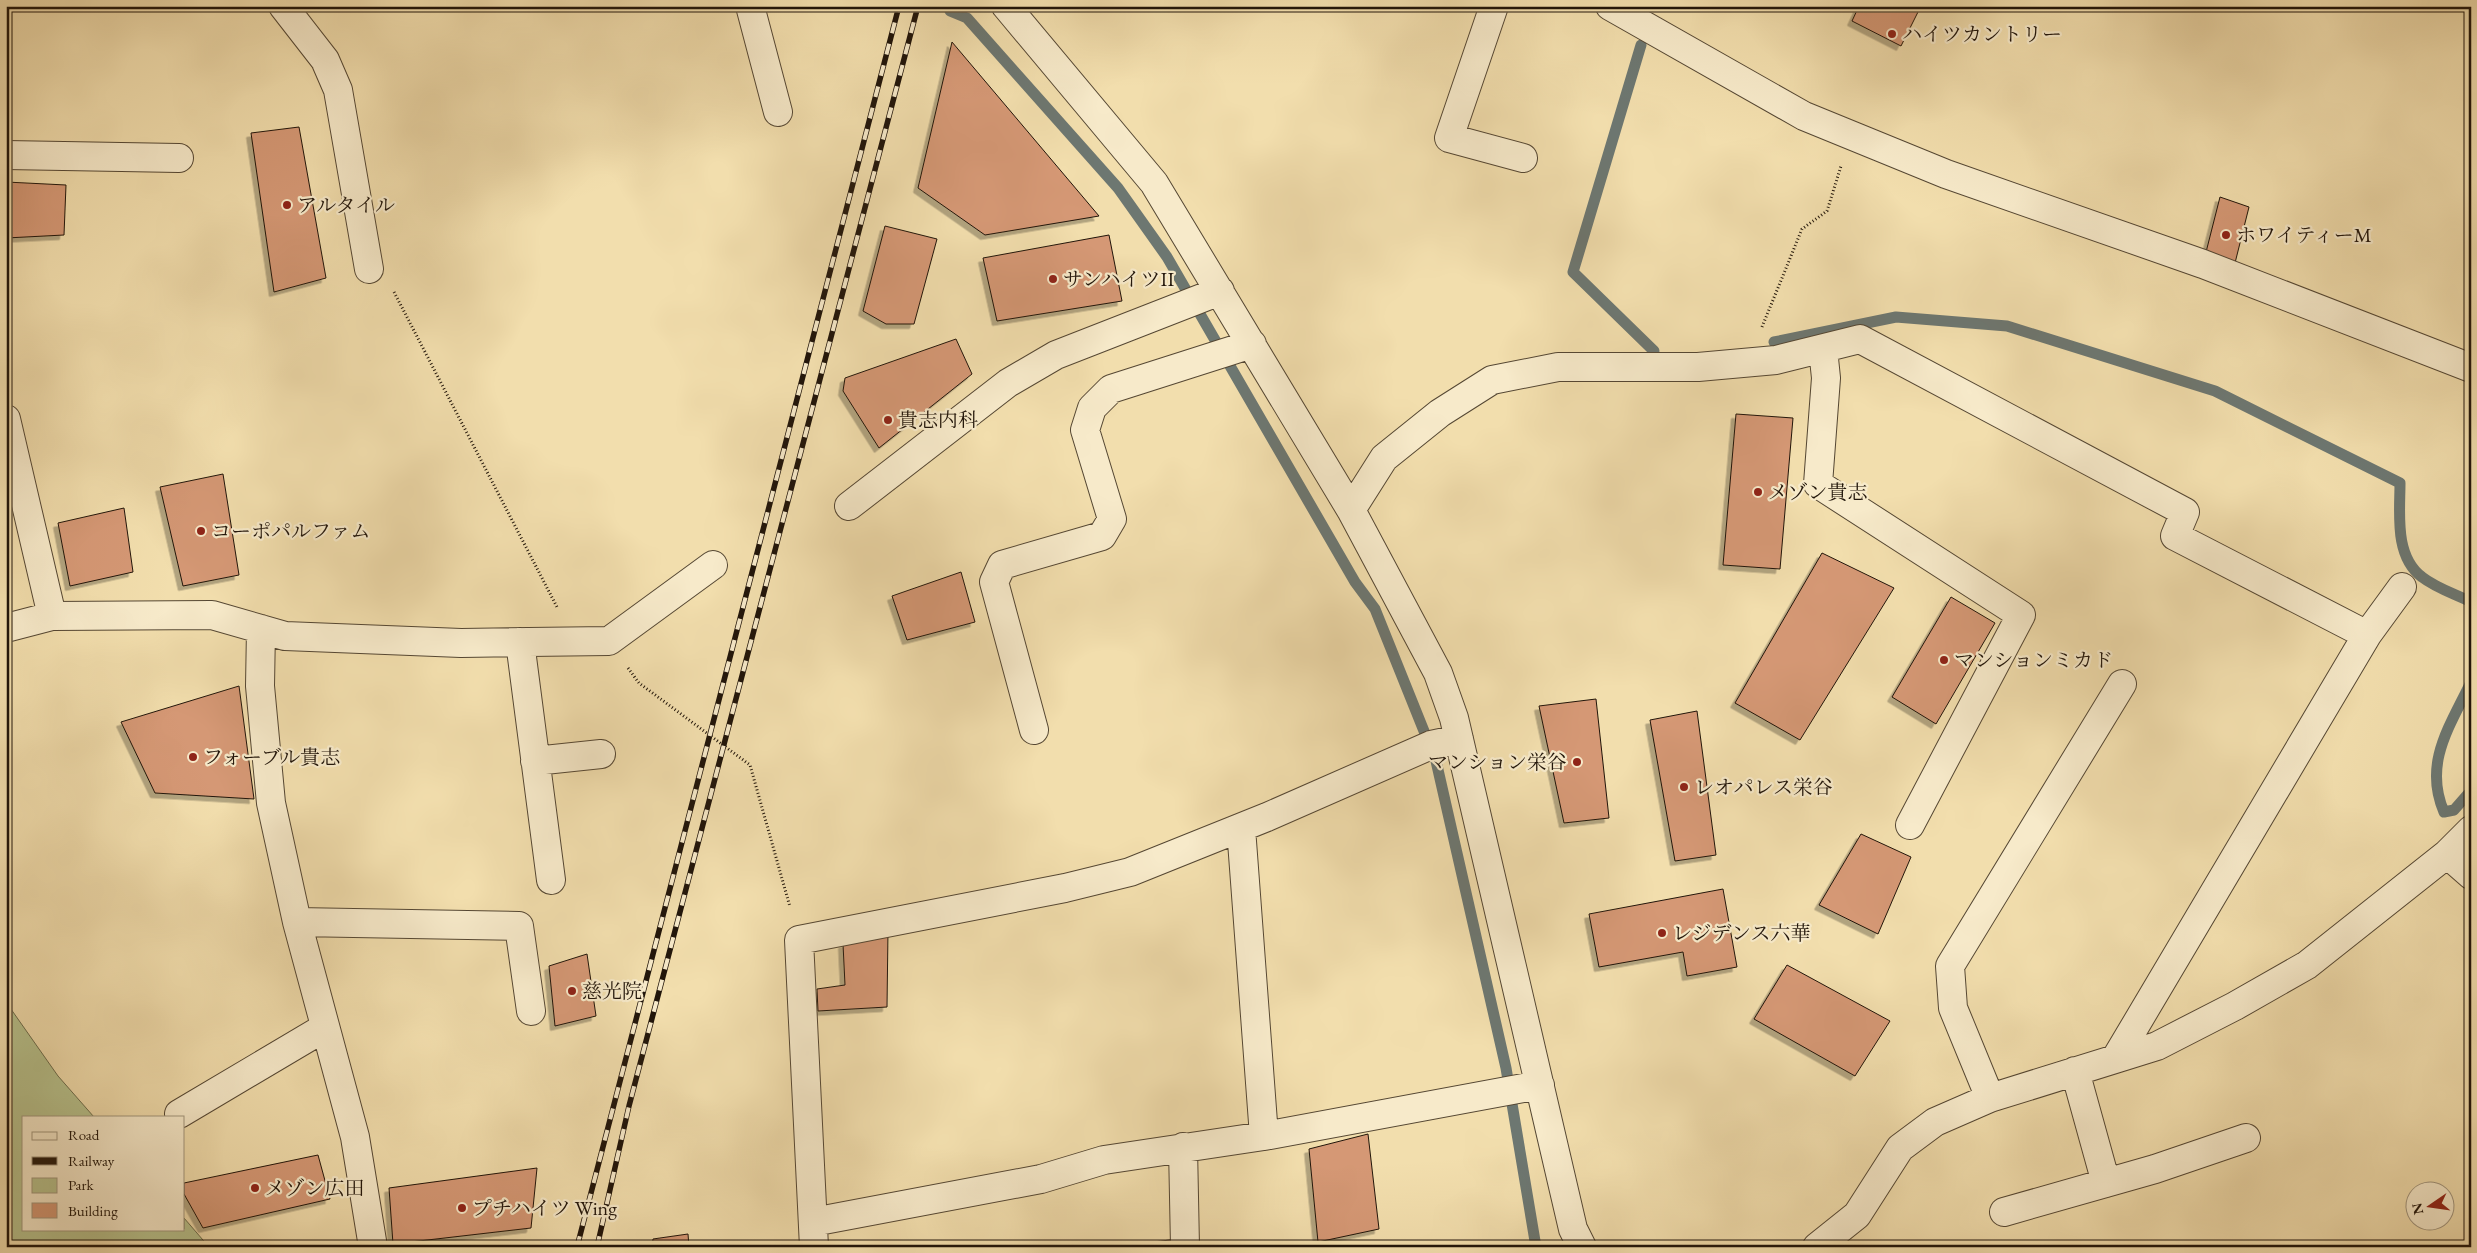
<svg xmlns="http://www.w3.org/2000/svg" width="2477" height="1253" font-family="'EB Garamond','Noto Serif JP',serif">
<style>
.green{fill:#b7c28d;stroke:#6c6c4c}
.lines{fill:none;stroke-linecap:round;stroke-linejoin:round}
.stream{stroke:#6d7771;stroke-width:11}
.building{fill:#d59875;stroke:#21150a;filter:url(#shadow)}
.minor-casing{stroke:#554733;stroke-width:30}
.path{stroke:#21150a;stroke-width:3;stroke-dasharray:1 2.5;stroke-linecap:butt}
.minor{stroke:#f7eaca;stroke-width:28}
.rail-casing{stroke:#21150a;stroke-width:5.5}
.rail{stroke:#f7eaca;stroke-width:4;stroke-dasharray:11;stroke-linecap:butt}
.poi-dot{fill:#8f2418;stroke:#f7eaca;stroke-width:2}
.labels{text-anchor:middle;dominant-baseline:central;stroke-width:4.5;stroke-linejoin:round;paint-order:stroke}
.poi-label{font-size:20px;fill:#21150a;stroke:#f7eaca;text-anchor:start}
</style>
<defs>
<filter id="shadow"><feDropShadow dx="-4.5" dy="4.5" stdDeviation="0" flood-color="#0004"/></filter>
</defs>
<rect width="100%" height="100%" fill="#f2dead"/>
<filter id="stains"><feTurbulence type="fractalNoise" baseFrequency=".004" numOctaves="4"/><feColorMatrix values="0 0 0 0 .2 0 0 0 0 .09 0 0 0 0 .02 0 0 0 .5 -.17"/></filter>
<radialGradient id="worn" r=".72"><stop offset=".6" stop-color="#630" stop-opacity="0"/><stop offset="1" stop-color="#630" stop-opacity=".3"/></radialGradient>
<!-- green -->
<path class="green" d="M6,1002L58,1076L94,1117H24V1229H184V1218L209,1247H6Z"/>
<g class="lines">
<!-- stream -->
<path class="stream" d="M950,11L967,18L1118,188L1167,257L1355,582L1375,609L1436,761L1506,1068L1536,1247
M1641,45L1573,272L1654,351
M1774,342L1896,317L2007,326L2215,391L2400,483C2400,513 2394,556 2422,577C2436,588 2455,594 2471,602
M2471,682C2450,726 2423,763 2444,812L2454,810L2468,794L2471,795"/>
</g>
<!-- building -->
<path class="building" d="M1859,6H1921L1901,46L1852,21Z
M952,42L1099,216L985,235L918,188Z
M299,127L326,278L274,292L251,133Z
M6,182L66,185L64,235L6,238Z
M2220,197L2249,207L2232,275L2203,264Z
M885,226L937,239L914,324H886L863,311Z
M1109,235L1122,301L997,321L983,258Z
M956,339L972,374L879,448L843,391L845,378Z
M1736,414L1793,418L1780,569L1723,565Z
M223,474L239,575L183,586L160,487Z
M124,508L133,572L70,586L58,523Z
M1822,553L1894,588L1800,740L1735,703Z
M961,572L975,622L907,640L892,596Z
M1951,597L1995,623L1936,724L1892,697Z
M239,686L254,799L155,793L121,722Z
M1596,699L1609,818L1564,823L1539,706Z
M1697,711L1716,855L1675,861L1650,720Z
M1861,834L1911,857L1878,934L1819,905Z
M1723,889L1737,967L1687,976L1683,952L1599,967L1589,914Z
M888,930L887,1007L818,1011L817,989L845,985L843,944Z
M587,954L596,1016L555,1026L549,966Z
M1787,965L1890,1021L1855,1076L1754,1019Z
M1368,1134L1379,1229L1318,1242L1309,1149Z
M318,1155L330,1199L203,1228L184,1194V1183Z
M537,1168L531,1228L393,1244L389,1188Z
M688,1234L689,1247H652L653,1239Z
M1178,1239L1179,1247H1129L1128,1245Z"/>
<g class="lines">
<!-- minor casing -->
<g class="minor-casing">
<path id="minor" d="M283,6L325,60L338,90L369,269
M750,6L778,112
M1006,6L1154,183L1351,510L1438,673L1454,718L1573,1229L1582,1247
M1494,6L1449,138L1523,158
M1610,6L1804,116L1946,174L2203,264L2471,368
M6,155L179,158
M1823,349L1826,378L1818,484L2021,615L1910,825
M6,419L52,616
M849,506L1008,383L1056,355L1220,291
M1351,510L1384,458L1440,413L1492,380L1558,367H1698L1776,360L1860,339L2185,512L2175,536L2367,635L2402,587
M6,628L52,616L212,615L285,636L461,643L609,641L713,565
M261,629L260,686L271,803L297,922L355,1137L373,1247
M520,642L551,880
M1034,730L994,582L1002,565L1102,536L1112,519L1085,430L1092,408L1111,389L1252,344
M535,761L601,754
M1241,828L1264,1136
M2447,854L2471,875
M297,922L519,926L531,1011
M2116,1058L2367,635
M2075,1071L2106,1183
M1990,1098L1953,1008L1950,966L2122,684
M179,1114L324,1028
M1183,1147L1185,1247
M2004,1212L2155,1169L2246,1138
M813,1222L1041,1179L1104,1160L1264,1136L1540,1085
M814,1247L799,940L1065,888L1130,872L1267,817L1431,745L1459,739
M1817,1247L1857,1215L1900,1148L1935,1122L1990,1098L2157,1046L2235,1006L2307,965L2447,854L2471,830"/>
</g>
<!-- path -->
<path class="path" d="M394,292L558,609
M1762,327L1802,229L1827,211L1841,166
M628,668L639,683L750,765L790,907"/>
<!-- minor -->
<use href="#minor" class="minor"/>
<!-- rail casing -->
<g class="rail-casing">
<path id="rail" d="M577,1247L899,6
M597,1247L629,1106L918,6"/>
</g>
<!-- rail -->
<use href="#rail" class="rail"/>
</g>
<!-- markers -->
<g class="poi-dot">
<circle cx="1892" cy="34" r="5"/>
<circle cx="287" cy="205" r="5"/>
<circle cx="2226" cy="235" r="5"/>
<circle cx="1053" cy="279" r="5"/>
<circle cx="888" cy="420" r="5"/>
<circle cx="1758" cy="492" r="5"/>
<circle cx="201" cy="531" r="5"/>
<circle cx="1944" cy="660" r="5"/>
<circle cx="193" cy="757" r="5"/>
<circle cx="1577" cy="762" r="5"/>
<circle cx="1684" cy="787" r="5"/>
<circle cx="1662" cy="933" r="5"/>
<circle cx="572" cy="991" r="5"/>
<circle cx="255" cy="1188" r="5"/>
<circle cx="462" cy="1208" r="5"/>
</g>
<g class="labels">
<!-- poi labels -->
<g class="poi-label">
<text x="1902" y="34">ハイツカントリー</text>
<text x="297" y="205">アルタイル</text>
<text x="2236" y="235">ホワイティーM</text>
<text x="1063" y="279">サンハイツII</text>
<text x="898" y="420">貴志内科</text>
<text x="1768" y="492">メゾン貴志</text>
<text x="211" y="531">コーポパルファム</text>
<text x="1954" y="660">マンションミカド</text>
<text x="203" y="757">フォーブル貴志</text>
<text x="1567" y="762" text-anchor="end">マンション栄谷</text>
<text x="1694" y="787">レオパレス栄谷</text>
<text x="1672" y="933">レジデンス六華</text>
<text x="582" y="991">慈光院</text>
<text x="265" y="1188">メゾン広田</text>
<text x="472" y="1208">プチハイツ Wing</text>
</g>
</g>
<!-- margin -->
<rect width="2477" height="1253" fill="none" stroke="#f2dead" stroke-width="25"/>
<rect x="8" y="8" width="2462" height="1238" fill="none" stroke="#21150a" stroke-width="2.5"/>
<rect x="12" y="12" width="2452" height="1228" fill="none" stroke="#21150a"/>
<!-- legend -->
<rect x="22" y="1116" width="162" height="115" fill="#f7eaca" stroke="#a1957d"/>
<rect x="32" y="1132" width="25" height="8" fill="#f7eaca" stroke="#a1957d"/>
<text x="68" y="1140" font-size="15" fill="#21150a">Road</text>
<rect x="32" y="1157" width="25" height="8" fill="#21150a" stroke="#a1957d"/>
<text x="68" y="1166" font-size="15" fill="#21150a">Railway</text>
<rect x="32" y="1178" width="25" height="15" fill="#b7c28d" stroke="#a1957d"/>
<text x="68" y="1190" font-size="15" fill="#21150a">Park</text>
<rect x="32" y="1203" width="25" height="15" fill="#d59875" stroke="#a1957d"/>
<text x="68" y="1216" font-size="15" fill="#21150a">Building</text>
<!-- north arrow -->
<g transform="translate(2430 1206) rotate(257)"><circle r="24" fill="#f7eaca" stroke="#a1957d"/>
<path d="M0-4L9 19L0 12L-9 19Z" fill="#8f2418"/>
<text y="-8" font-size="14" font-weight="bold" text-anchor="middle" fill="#21150a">N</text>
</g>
<rect width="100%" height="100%" filter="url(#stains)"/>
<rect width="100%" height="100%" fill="url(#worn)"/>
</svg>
